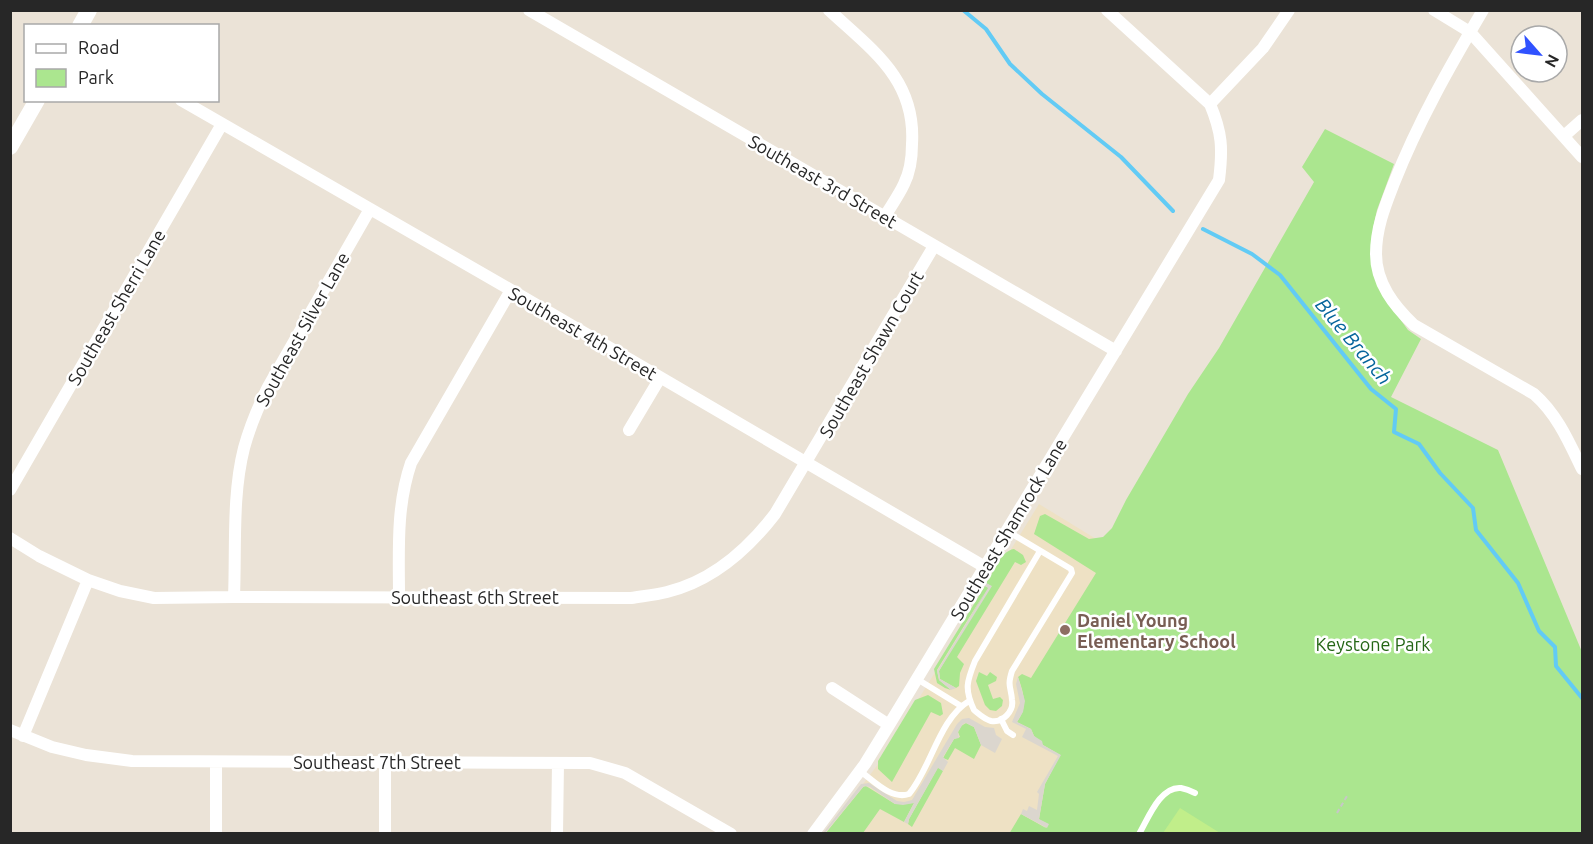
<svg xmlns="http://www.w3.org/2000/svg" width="1593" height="844" font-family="Ubuntu,sans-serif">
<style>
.education{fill:#eee1c4}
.green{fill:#abe68f}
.pitch{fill:#c1ee8a}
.plaza{fill:#dbd6ce}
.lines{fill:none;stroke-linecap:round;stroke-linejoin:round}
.stream{stroke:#62cbf5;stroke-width:4}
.path{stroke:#c7c7c7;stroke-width:2;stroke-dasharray:4.5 3;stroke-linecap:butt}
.lane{stroke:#fff;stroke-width:6}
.street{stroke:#fff;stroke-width:12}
.secondary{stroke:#fff;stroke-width:16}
.education-dot{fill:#8d6e63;stroke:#fff;stroke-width:2}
.labels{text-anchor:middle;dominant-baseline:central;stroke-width:5;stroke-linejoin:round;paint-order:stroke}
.street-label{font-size:18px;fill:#272727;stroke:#fff}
.education-label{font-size:18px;font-weight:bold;fill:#785e54;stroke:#fff;text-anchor:start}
.park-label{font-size:18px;fill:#246615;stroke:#fff}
.water-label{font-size:20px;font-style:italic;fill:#06659c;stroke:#fff}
</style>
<rect width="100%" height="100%" fill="#ebe3d7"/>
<!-- education -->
<path class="education" d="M1039,504L1106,545L1051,833L825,834L879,763Z"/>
<!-- green -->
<path class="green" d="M1325,129L1394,164L1377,210L1373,228L1389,304L1408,330L1421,339L1391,397L1498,450L1582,652V833L1009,834L1021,814L1046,828L1039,819L1045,784L1060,755L1043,745L1034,736L1031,729L1017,722C1028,707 1024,694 1018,677L1022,674L1031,678L1096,573L1034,534L1040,516L1045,514L1089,539L1103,537L1112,528L1126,500L1188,394L1219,348L1314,182L1302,167Z
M1014,549L1023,555L1026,562L1021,565L1015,562L957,657L964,664L960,673L959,686L956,688L940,679L939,671L989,585L986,583C994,573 1000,551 1014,549Z
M985,586L988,587L937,670L939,680L951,690L945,688L937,683L934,669Z
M979,672L987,676L990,672L997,677L996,681L988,685L993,699L1000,697L1003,700L1002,706L996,711L990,710L985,705L976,681Z
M928,695L941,703L943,714L940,716L931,712L892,782L878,769V761L915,700Z
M966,723L974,727L981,745L974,759L955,748L948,760L943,758L954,739L960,737L958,732L961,726Z
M938,767L943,771L912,827L908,824L909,819Z
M866,786L895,804L914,803L904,822L880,809L863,833L825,834L863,787Z"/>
<!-- pitch -->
<path class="pitch" d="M1180,808L1220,833H1163Z"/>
<!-- plaza -->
<path class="plaza" d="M986,583L992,586L939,671L940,679L956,688L951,690L939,680L937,671L988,588L985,586Z
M1018,677L1025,701L1023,712L1017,722L1031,729L1034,736L1042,741L1043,745L1061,755L1045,784L1039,819L1049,824L1047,828L1021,814L1023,809L1027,811L1029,806L1037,810L1039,794L1037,792L1058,756L1022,737L1026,729L1012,722L1020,703L1016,684Z
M969,718L985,727L994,728L996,735L1002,739L995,753L981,745L974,727L966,723L963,724L958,732L959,738L954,739L943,757L948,762L943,771L938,768L909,819L908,824L904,822L914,803L903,805L895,804L870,787L864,786L825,833H823L861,784L869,783L897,801L904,802L912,800L957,724L962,719Z"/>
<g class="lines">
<!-- stream -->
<path class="stream" d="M963,10L986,29L1010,64L1042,94L1121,157L1173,211
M1203,229L1252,254L1280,275L1371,389L1396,409L1394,432L1419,444L1440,473L1473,508L1476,530L1518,583L1539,631L1555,647L1556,666L1582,698"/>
<!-- path -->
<path class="path" d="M1337,813L1347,796"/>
<!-- lane -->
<path class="lane" d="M1007,531L1071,569L1072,573L1012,671C1007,687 1011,686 1012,700C1014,711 1003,723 991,721C984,719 979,714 974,710C964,689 967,681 975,661L1040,551
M917,679L961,706
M1001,719L1007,731L1013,735
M860,771C874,781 891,800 909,794C931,768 939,719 969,701
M1139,834C1148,819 1160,786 1181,788C1186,789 1191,791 1195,793"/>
<!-- street -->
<path class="street" d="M529,10L1116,351
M829,10C872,50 916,79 912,144C912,158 910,172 904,184C899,195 891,206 885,216
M1107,10L1210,104
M1434,10L1470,32L1582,157
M1483,10C1450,66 1418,122 1394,183C1385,206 1376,228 1376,254C1376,283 1394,306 1414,325L1534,394C1557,414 1569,442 1582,469
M181,100L511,290L985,567
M1564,136L1582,120
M629,430L660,378
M10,490L222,124
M10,538L39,556L88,580L120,591L154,598L234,597L631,598C643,596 655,595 667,592C712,581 748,549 775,514L934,246
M234,597C236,548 232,495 244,448C250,426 258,407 268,387L370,209
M399,597C399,551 396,507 411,463L511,290
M832,688L889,725
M10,730L52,747L86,755L132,761L590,763L625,773L731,834
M23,736L88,580
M216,834V762
M385,834V762
M557,834L558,763
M813,834L865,764L889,725L1219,180C1223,148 1222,133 1210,104L1263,48L1289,10"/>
<!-- secondary -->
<path class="secondary" d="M80,26L89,10
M10,147L37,100"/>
</g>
<!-- markers -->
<circle class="education-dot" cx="1065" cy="630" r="6"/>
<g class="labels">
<!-- street labels -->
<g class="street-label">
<text transform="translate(823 181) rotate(30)">Southeast 3rd Street</text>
<text transform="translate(116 307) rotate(-60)">Southeast Sherri Lane</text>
<text transform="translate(302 329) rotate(-61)">Southeast Silver Lane</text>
<text transform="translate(583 333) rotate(30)">Southeast 4th Street</text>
<text transform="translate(871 354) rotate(-60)">Southeast Shawn Court</text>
<text transform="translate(1008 529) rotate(-59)">Southeast Shamrock Lane</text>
<text x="475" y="597">Southeast 6th Street</text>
<text x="377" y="762">Southeast 7th Street</text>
</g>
<!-- education labels -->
<g class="education-label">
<text x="1077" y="620">Daniel Young<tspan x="1077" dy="21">Elementary School</tspan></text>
</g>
<!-- park labels -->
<g class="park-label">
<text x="1373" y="644">Keystone Park</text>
</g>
<!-- water labels -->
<g class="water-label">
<text transform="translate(1354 341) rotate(50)">Blue Branch</text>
</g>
</g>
<!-- border -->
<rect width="1593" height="844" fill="none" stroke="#272727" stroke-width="24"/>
<!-- legend -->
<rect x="24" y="24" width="195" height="78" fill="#ffffff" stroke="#a9a9a9" stroke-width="1.5"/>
<rect x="36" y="44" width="30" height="9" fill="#ffffff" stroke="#a9a9a9" stroke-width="1.5"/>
<text x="78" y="54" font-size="18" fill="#272727">Road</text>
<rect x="36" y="69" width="30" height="18" fill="#abe68f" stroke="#a9a9a9" stroke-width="1.5"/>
<text x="78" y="84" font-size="18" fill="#272727">Park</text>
<!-- north arrow -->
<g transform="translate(1539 54) rotate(118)"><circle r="28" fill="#ffffff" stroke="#a9a9a9" stroke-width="1.5"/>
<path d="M0-4.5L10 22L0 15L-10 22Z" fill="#3052ff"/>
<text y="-9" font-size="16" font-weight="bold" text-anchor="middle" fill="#272727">N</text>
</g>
</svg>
